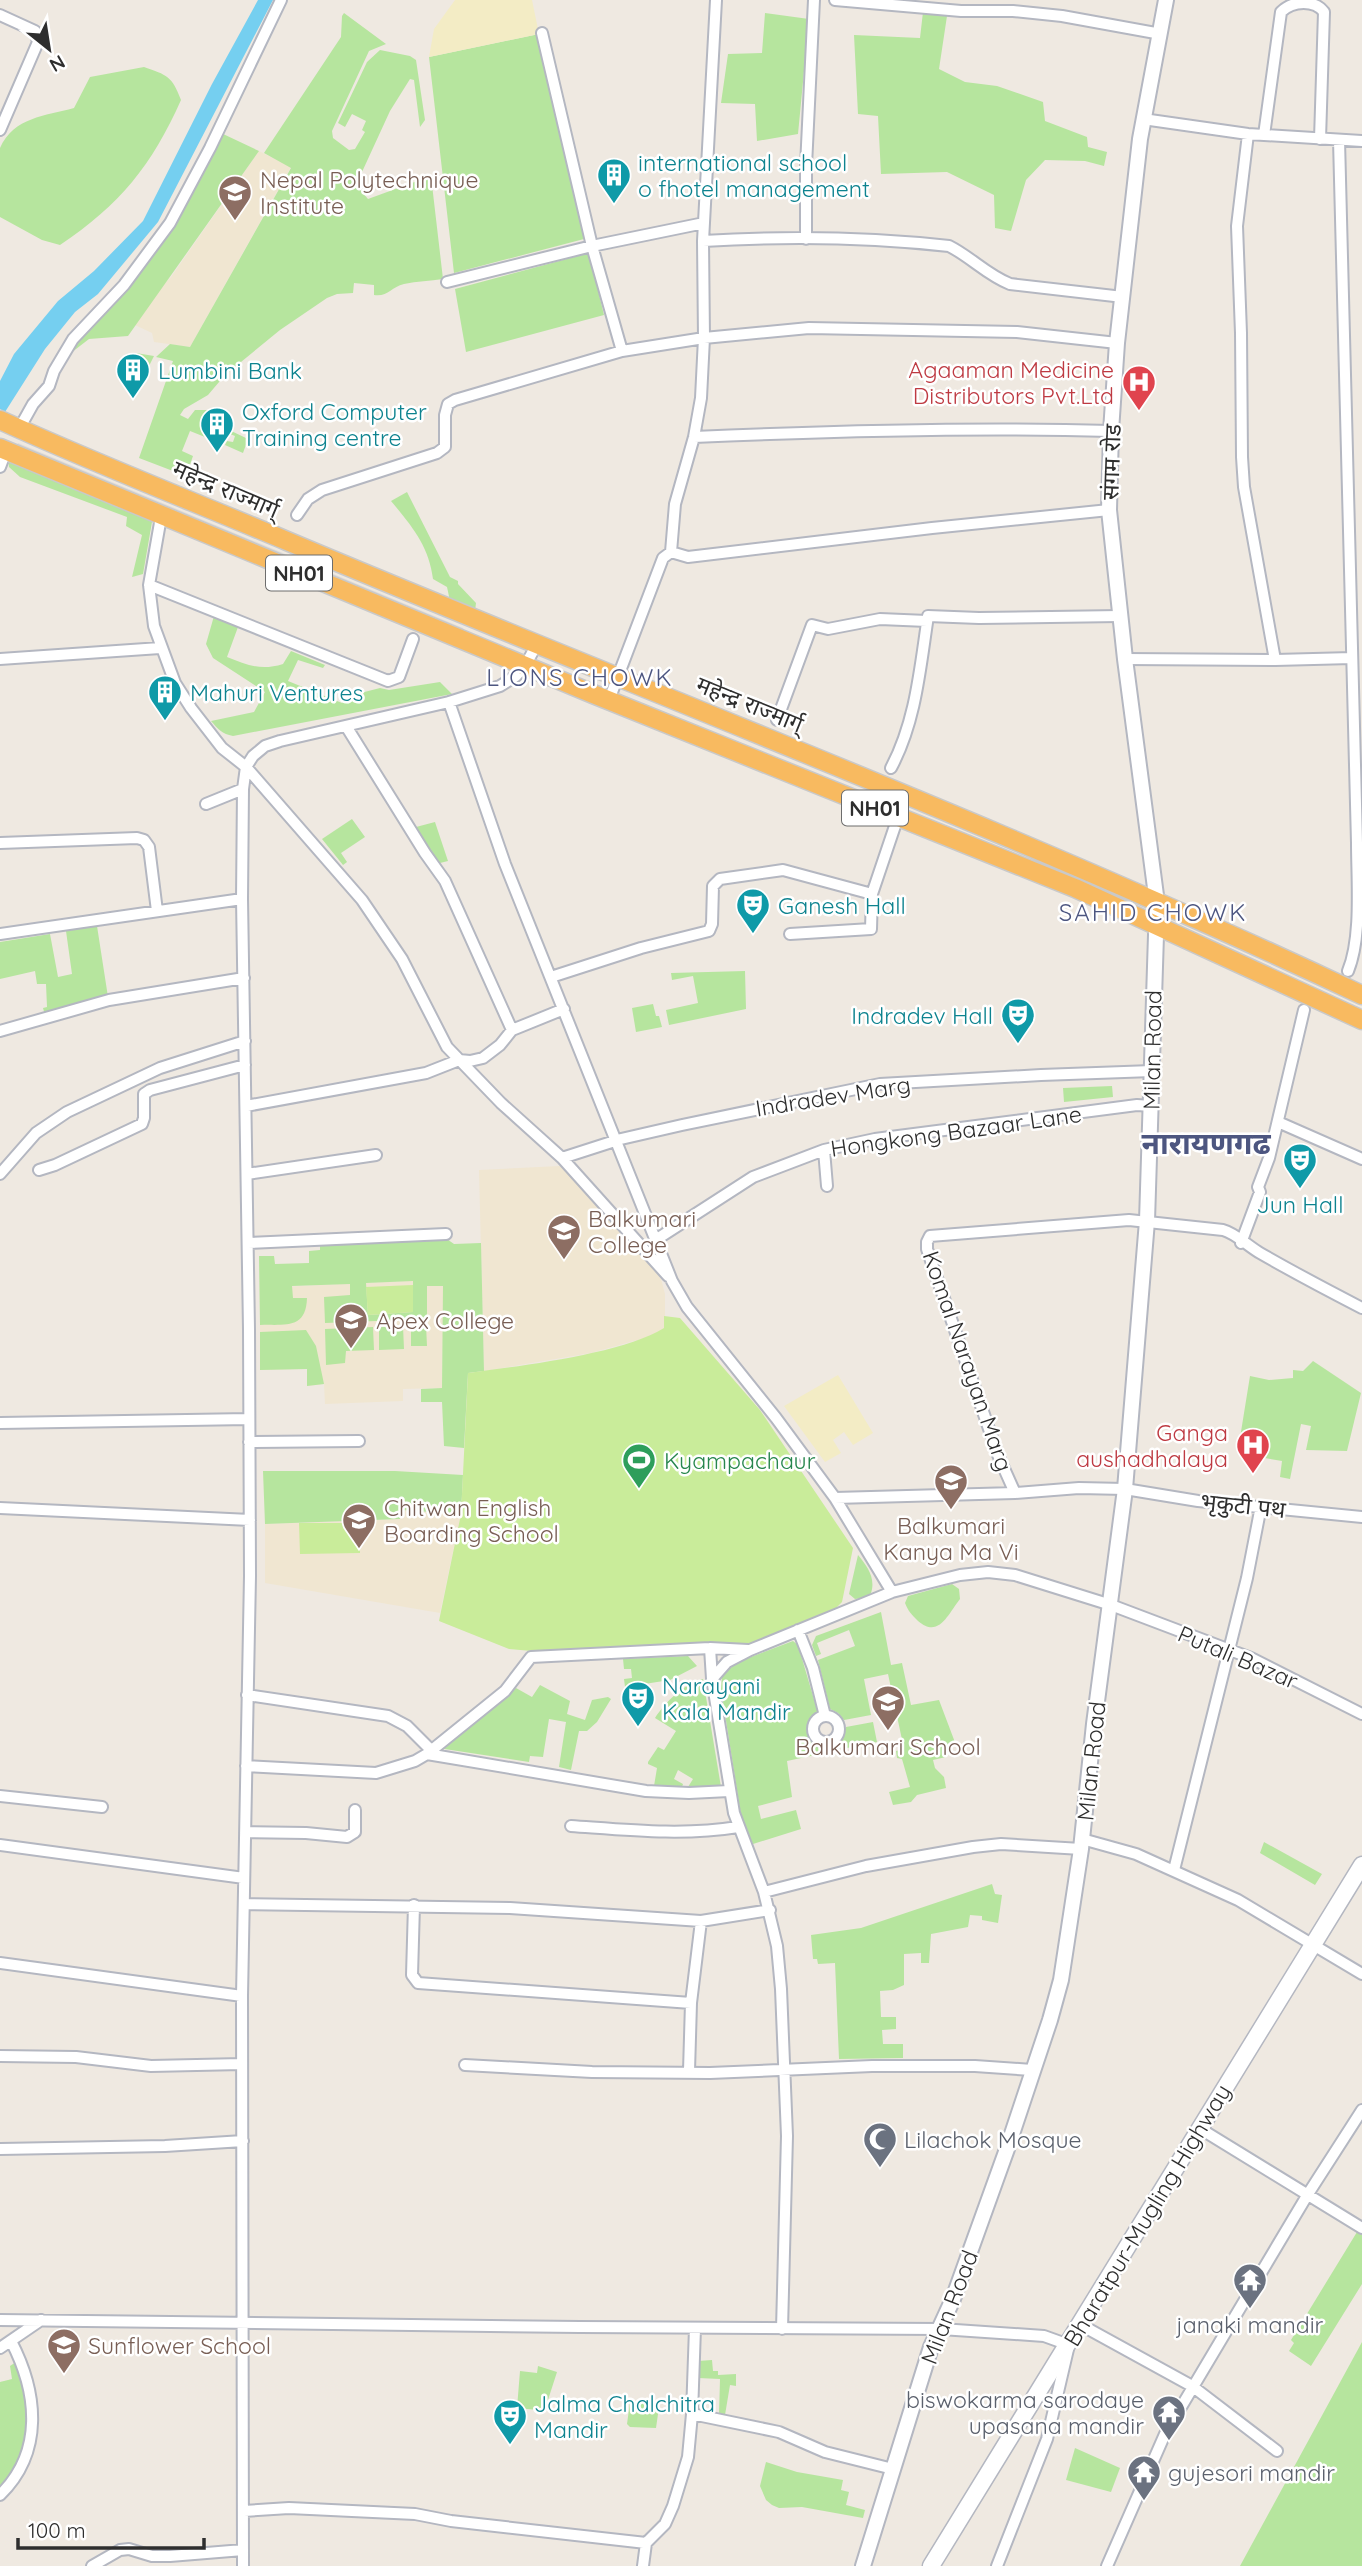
<svg xmlns="http://www.w3.org/2000/svg" width="1362" height="2566" font-family="Quicksand,'Noto Sans Devanagari',sans-serif">
<style>
.education{fill:#f0e6d1}
.green{fill:#b6e59e;fill-rule:evenodd}
.sand{fill:#f3ecc5}
.pitch{fill:#c9ec9a}
.plaza{fill:#dfdcd8}
.water{fill:#75cff0}
.lines{fill:none;stroke-linecap:round;stroke-linejoin:round}
.minor-casing{stroke:#b4b7c1;stroke-width:14}
.tertiary-casing{stroke:#b4b7c1;stroke-width:18}
.secondary-casing{stroke:#b4b7c1;stroke-width:19}
.trunk-casing{stroke:#c9c9c9;stroke-width:21}
.minor{stroke:#fff;stroke-width:10}
.tertiary{stroke:#fff;stroke-width:14}
.secondary{stroke:#fff;stroke-width:16}
.trunk{stroke:#f8ba60;stroke-width:18}
.labels{text-anchor:middle;dominant-baseline:central;stroke-width:5;stroke-linejoin:round;paint-order:stroke}
.shield{fill:#fff;stroke:#6d6d6d;stroke-width:2}
.shield-label{font-size:21px;font-weight:bold;fill:#2e2e2e}
.culture-label{font-size:23px;fill:#0d838f;stroke:#fff;text-anchor:start}
.education-label{font-size:23px;fill:#785e54;stroke:#fff;text-anchor:start}
.health-label{font-size:23px;fill:#be3a42;stroke:#fff;text-anchor:end}
.street-label{font-size:23px;fill:#2e2e2e;stroke:#fff}
.leisure-label{font-size:23px;fill:#27864d;stroke:#fff;text-anchor:start}
.worship-label{font-size:23px;fill:#5b616d;stroke:#fff;text-anchor:start}
.neighbourhood-label{font-size:24px;letter-spacing:2px;fill:#4d5680;stroke:#fff}
.district-label{font-size:30px;font-weight:bold;fill:#4d5680;stroke:#fff}
</style>
<rect width="100%" height="100%" fill="#efe9e1"/>
<!-- education -->
<path class="education" d="M259,151L291,167L190,347L154,342L152,333L135,325L162,286L171,277Z
M560,1166L614,1219L661,1279L665,1294V1328L652,1336L591,1353L484,1371L479,1170Z
M444,1279L442,1388L403,1389V1401L325,1404L324,1384L307,1386V1369L260,1370V1288Z
M401,1510L461,1514L440,1613L265,1583V1524L399,1519Z"/>
<!-- green -->
<path class="green" d="M923,12L947,16L939,69L965,82L997,86L1043,102L1045,121L1087,137L1088,147L1107,152L1104,166L1085,161L1045,160L1026,180L1011,231L995,228L994,195L947,172L881,174L878,116L858,114L854,35L920,38Z
M344,13L386,44L369,51L332,131L333,138L349,150L355,149L365,132L362,130L366,121L352,114L345,127L338,123L367,62L380,50L410,56L416,60L425,120L420,127L414,80L410,79L390,111L356,185L368,199L431,176L443,279C430,281 417,281 404,284C391,287 388,297 374,295V285L354,283L353,293L337,294L327,298L280,330L225,375L208,395L184,409L180,415L188,419L195,410H207L226,422L225,428L248,439L243,453L225,445L227,441L233,442L235,436L225,432L222,437L217,436L215,441L190,431L182,451L193,456L186,476L139,458L173,361L156,357L170,344L190,347L291,168L264,153L341,37L342,16Z
M765,13L809,19L798,134L757,141L755,104L721,103L728,54L762,53Z
M539,34L584,239L454,273L429,57Z
M144,67C167,75 172,76 181,100C152,165 120,205 60,245L42,240L0,217V148C14,117 45,116 74,108L90,77Z
M221,133L259,151L128,336L89,339L67,356L80,336L137,274Z
M589,253L604,315L466,352L455,289Z
M136,353L154,356L141,382L122,377Z
M8,457L151,510L152,522L143,574L132,577L142,535L126,526L127,517L20,477L9,467Z
M407,492L450,577L458,581V584L476,603L475,611L450,601L447,587L433,579C429,546 411,525 391,501Z
M214,616L238,627L227,657C247,665 261,671 283,664L291,651L325,665L323,668L298,660L288,681L342,703L345,697L380,688L389,690L440,682L452,694L233,736C222,734 218,729 211,721L254,712L265,692L213,658L206,644Z
M352,819L365,837L341,853L347,862L343,865L322,839Z
M435,822L448,861L440,863L427,848L416,827Z
M97,926L108,997L45,1015L43,1008L47,1007L46,984H37L35,971L0,979V942L50,934L58,977L72,974L66,931Z
M745,971L746,1009L669,1025L666,1010L698,1003L693,976L672,980L671,973Z
M653,1004L656,1016H659L662,1027L636,1032L632,1008Z
M1112,1086L1113,1097L1064,1102L1063,1088Z
M444,1237L454,1244L481,1243L484,1371L468,1373L464,1448L444,1446L442,1402H421V1389L442,1388L443,1286H427V1319L325,1323L324,1297L350,1295V1284L292,1286L293,1298H307C306,1330 285,1324 260,1325L259,1256H274L275,1264L309,1263V1251L320,1250V1243ZM413,1281V1312L368,1315L366,1283Z
M426,1325L427,1346H411V1326Z
M403,1326L404,1349L379,1350V1327Z
M373,1327L374,1350L346,1351L345,1363L326,1365L325,1329Z
M306,1330L316,1346L324,1384L307,1386V1369L260,1370V1332Z
M1313,1361L1361,1393L1347,1451L1306,1450L1311,1426L1301,1424L1290,1479L1280,1477L1282,1461L1259,1457L1260,1442L1248,1440L1247,1445L1239,1444L1250,1376L1269,1380L1293,1378V1370L1303,1371Z
M263,1471H395L463,1475L461,1514L401,1510L400,1519L265,1524Z
M858,1555C867,1566 876,1578 871,1593L864,1598L855,1599L849,1594Z
M952,1584L959,1589L960,1599C948,1614 939,1639 918,1621C912,1615 908,1611 905,1603L908,1596Z
M881,1612L891,1665L902,1663L911,1705L939,1700L956,1745L945,1747L946,1757L933,1760L935,1768L944,1777L946,1788L917,1795L911,1802L893,1805L889,1792L910,1787L902,1759L897,1758L896,1751L904,1749L888,1674L864,1679L871,1715L844,1720L838,1713L830,1709L818,1660L855,1646L849,1630L817,1643L821,1654L816,1656L812,1645L816,1636Z
M793,1641L798,1645L818,1713C799,1727 817,1738 820,1754L787,1761L792,1797L758,1806L761,1819L796,1810L801,1829L753,1844L742,1822L721,1689L722,1677L735,1663Z
M688,1656L697,1666L670,1680L625,1687L624,1679L632,1678L631,1669H624L623,1659Z
M703,1679L721,1787L690,1789L688,1787L693,1779L678,1770L674,1779L683,1784L682,1787L654,1786L657,1768L648,1764V1762L658,1747L664,1750L676,1731L655,1718C666,1701 684,1684 703,1679Z
M540,1685L570,1701L567,1714L585,1720L592,1700L608,1697L611,1699L597,1722L587,1731H579L571,1770L559,1767L566,1722L549,1719L543,1757L530,1756L529,1762L438,1748L516,1688L532,1697Z
M873,1722L877,1742L842,1749L841,1740L846,1727Z
M1264,1842L1322,1874L1315,1885L1260,1853Z
M992,1884L995,1894L1002,1895L998,1923L982,1920V1916L970,1915L968,1927L931,1934L929,1963H921V1953L904,1954V1985L893,1990L880,1991L881,2017H896V2029L882,2030L883,2044H903V2058L839,2059L835,1963L818,1964L817,1959H813L811,1935L861,1928Z
M1357,2232L1362,2235V2284L1311,2366L1289,2351L1294,2343L1291,2340Z
M1362,2342V2566H1240Z
M712,2360L713,2371H718V2375L736,2374V2386L730,2385L725,2415H719L720,2379L698,2378V2361Z
M16,2362C33,2413 35,2445 0,2488V2382L12,2379L10,2366Z
M538,2366L557,2372L547,2403L538,2410L517,2408L520,2371L537,2373Z
M630,2402H657V2406L659,2407L656,2428L630,2427L627,2424Z
M1075,2448L1120,2468L1111,2492L1066,2480Z
M766,2462L797,2472L843,2480L841,2490L849,2492L846,2505L865,2510L863,2518L802,2507L779,2508L772,2505L766,2500L760,2486Z"/>
<!-- sand -->
<path class="sand" d="M455,0H532L539,34L429,57L434,29Z
M838,1375L873,1433L853,1445L844,1432L833,1440L841,1453L825,1462L784,1406Z"/>
<!-- pitch -->
<path class="pitch" d="M413,1285V1312L368,1315L366,1287Z
M664,1316L680,1318L760,1410L853,1548L842,1602L836,1608L749,1644L543,1652L509,1649L439,1621L461,1514L468,1373C520,1366 622,1354 664,1328Z
M299,1523H360V1553L300,1554Z"/>
<!-- plaza -->
<path class="plaza" d="M18,443L463,628L465,632L15,448Z"/>
<!-- water -->
<path class="water" d="M258,0H273L158,222L98,294L75,312L45,349L5,412L0,409V381L14,354L58,301L94,271L143,221L212,84Z"/>
<g class="lines">
<!-- minor casing -->
<g class="minor-casing">
<path id="minor" d="M835,0L961,11H1013L1062,16L1161,34
M0,15L35,31L38,42L0,130
M542,33L592,246L622,351
M1143,119L1248,134L1362,141
M1248,134L1237,226L1241,333L1242,457L1244,487L1275,660
M1264,135L1281,12C1293,0 1315,0 1324,12L1320,139
M1339,140L1357,843C1357,881 1362,937 1348,971
M806,239V166L814,0
M703,241C784,236 868,237 949,246C971,257 987,275 1010,284L1123,297
M447,282L592,246L704,223
M19,429L33,404L49,386L54,371L73,339L124,285L170,223L210,148L281,0
M694,437C833,431 972,427 1111,431
M0,467L6,451
M297,515L308,499L322,490L437,453L445,447V415L448,404L455,400L622,351L704,338L809,328L1017,332L1117,343
M161,517L149,585L154,626L175,683L191,708L222,748L246,767L362,900L402,959L447,1047L501,1103L562,1158L668,1276
M671,552L688,557L932,528L1109,510
M149,585L388,681L399,677L413,639
M0,659L160,648
M1125,659L1275,660L1352,658
M609,700L663,558L671,552L675,504L694,437L701,398L704,338L703,241L716,0
M449,702L505,864L672,1281L687,1307L776,1418L835,1498L892,1592
M777,720L812,625L828,629L880,619L927,621
M891,768C916,721 920,668 928,616L979,618L1120,616
M206,804L243,789
M0,843L137,838L144,840L149,847L157,911
M0,934L242,899
M790,934L871,929L872,894L898,817
M551,977L641,948L709,931L712,924L713,886L720,879L783,870L872,894
M512,1030L564,1009
M0,1031L109,1000L244,978
M246,1106L426,1073L459,1060L470,1061L483,1058L500,1045L512,1030L445,881L425,853L346,726
M1278,1122L1362,1159
M824,1150L827,1186
M562,1158L621,1139L682,1125L880,1084L1041,1075L1152,1071
M39,1170L55,1165L142,1124L144,1118V1094L150,1090L245,1065
M0,1174L36,1133L67,1112L160,1068L245,1041
M247,1174L376,1155
M657,1239L753,1177L824,1150L875,1139L1137,1105L1151,1106
M248,1243L446,1234
M1241,1243L1260,1192L1258,1187L1269,1158L1304,1010
M0,1423L249,1419
M249,1442L359,1441
M1015,1493L998,1455L927,1249V1242L930,1236L1129,1220L1223,1230C1235,1233 1248,1246 1260,1253C1293,1272 1327,1290 1362,1308
M835,1498L1015,1493L1079,1488L1125,1489L1198,1501L1362,1517
M0,1508L250,1520
M798,1630L813,1668L825,1716
M710,1648L712,1679L734,1813L764,1892L777,1946L781,1989L787,2136L782,2329
M712,1679L727,1662L750,1650L892,1592L960,1575L988,1572L1015,1575L1111,1605L1251,1658L1362,1714
M247,1695L388,1716L407,1726L431,1750
M813 1729a13 13 0 1 1 26 0a13 13 0 1 1-26 0Z
M427,1754L505,1691L531,1657L710,1648L748,1650
M246,1766L376,1773L415,1761L427,1754L646,1791L689,1793L729,1791
M0,1796L102,1807
M571,1826C628,1830 683,1836 738,1827
M245,1832L306,1833L347,1837L355,1832V1810
M1082,1839L1136,1854L1238,1900L1362,1974
M0,1845L244,1878
M1174,1870L1247,1578L1261,1506
M764,1892L866,1866L973,1847L1001,1844L1081,1849
M244,1904L510,1908L701,1921L770,1910
M414,1905L412,1975L418,1983L691,2003L701,1921
M0,1963L242,1996
M0,2056L76,2057L151,2066L242,2064
M465,2065L592,2072L710,2073L872,2066H975L1032,2070
M689,2071L691,2003
M1199,2128L1362,2228
M0,2149L165,2146L243,2141
M0,2320L580,2327L941,2329L1044,2336L1069,2345L1047,2439L997,2566
M1081,2325L1192,2386L1277,2451
M0,2348L41,2320
M692,2414L779,2432L825,2452L893,2469
M0,2495C44,2452 38,2393 11,2341
M244,2511L289,2508L415,2514L451,2521L646,2543
M92,2566L120,2550L129,2549L152,2556H170L243,2550
M243,2566L242,1996L250,1576L249,1329L242,899L243,789L246,767L253,756L265,746L280,741L449,702L500,686L516,676L525,666L537,644
M643,2566L646,2543L665,2524L673,2506L688,2457L692,2414L695,2328
M1107,2566L1165,2434L1308,2194L1362,2110"/>
</g>
<!-- tertiary casing -->
<g class="tertiary-casing">
<path id="tertiary" d="M863,2566L931,2347L953,2299L1007,2149L1050,2020L1061,1980L1081,1849L1094,1724L1125,1489L1147,1221L1157,903L1125,659L1109,510L1111,431L1117,343L1140,139L1166,0"/>
</g>
<!-- secondary casing -->
<g class="secondary-casing">
<path id="secondary" d="M931,2566L1362,1865"/>
</g>
<!-- trunk casing -->
<g class="trunk-casing">
<path id="trunk" d="M0,420C94,463 192,501 287,541C646,692 1010,829 1362,995
M0,448L593,694L1075,888L1362,1020"/>
</g>
<!-- minor -->
<use href="#minor" class="minor"/>
<!-- tertiary -->
<use href="#tertiary" class="tertiary"/>
<!-- secondary -->
<use href="#secondary" class="secondary"/>
<!-- trunk -->
<use href="#trunk" class="trunk"/>
</g>
<!-- icons -->
<defs>
<g id="building-pin" transform="scale(1.75)"><path d="M0 17L-7.5 6A9.5 9.5 0 1 1 7.5 6Z" fill="#0f9aa8" stroke="#fff"/><path d="M-4-6H4V6H1V3H-1V6H-4ZM-2.5-4.3h1.7v1.8h-1.7ZM.8-4.3h1.7v1.8H.8ZM-2.5-1h1.7V.8h-1.7ZM.8-1h1.7V.8H.8Z" fill="#fff"/></g>
<g id="university-pin" transform="scale(1.75)"><path d="M0 17L-7.5 6A9.5 9.5 0 1 1 7.5 6Z" fill="#8d6e63" stroke="#fff"/><path d="M0-5L7-2L0 1L-7-2ZM-4 1L0 2.5L4 1V4Q0 6-4 4Z" fill="#fff"/></g>
<g id="hospital-pin" transform="scale(1.75)"><path d="M0 17L-7.5 6A9.5 9.5 0 1 1 7.5 6Z" fill="#e0444e" stroke="#fff"/><path d="M-5-5h3v3.5h4V-5h3V5h-3V1.5h-4V5h-3Z" fill="#fff"/></g>
<g id="theatre-pin" transform="scale(1.75)"><path d="M0 17L-7.5 6A9.5 9.5 0 1 1 7.5 6Z" fill="#0f9aa8" stroke="#fff"/><path d="M-5-5.5Q0-4 5-5.5V0Q5 5 0 6Q-5 5-5 0ZM-3.3-2.5H-1v1.5H-3.3ZM1-2.5H3.3v1.5H1ZM-2.8 1Q0 5.5 2.8 1Z" fill="#fff"/></g>
<g id="stadium-pin" transform="scale(1.75)"><path d="M0 17L-7.5 6A9.5 9.5 0 1 1 7.5 6Z" fill="#2e9e5b" stroke="#fff"/><path d="M0-5a6.5 5 0 1 0 0 10a6.5 5 0 1 0 0-10ZM-3.5-1.8h7v3.6h-7Z" fill="#fff"/></g>
<g id="school-pin" transform="scale(1.75)"><path d="M0 17L-7.5 6A9.5 9.5 0 1 1 7.5 6Z" fill="#8d6e63" stroke="#fff"/><path d="M0-5L7-2L0 1L-7-2ZM-4 1L0 2.5L4 1V4Q0 6-4 4Z" fill="#fff"/></g>
<g id="mosque-pin" transform="scale(1.75)"><path d="M0 17L-7.5 6A9.5 9.5 0 1 1 7.5 6Z" fill="#6b7280" stroke="#fff"/><path d="M3.5-4.9A6 6 0 1 0 3.5 4.9A5 5 0 1 1 3.5-4.9Z" fill="#fff"/></g>
<g id="temple-pin" transform="scale(1.75)"><path d="M0 17L-7.5 6A9.5 9.5 0 1 1 7.5 6Z" fill="#6b7280" stroke="#fff"/><path d="M0-6L5-2H3V0L6.5 2.5H4V6H1.5V3h-3V6H-4V2.5H-6.5L-3 0V-2H-5Z" fill="#fff"/></g>
</defs>
<g fill-rule="evenodd">
<use href="#building-pin" x="614" y="175"/>
<use href="#university-pin" x="235" y="192"/>
<use href="#building-pin" x="133" y="370"/>
<use href="#hospital-pin" x="1139" y="382"/>
<use href="#building-pin" x="217" y="424"/>
<use href="#building-pin" x="165" y="692"/>
<use href="#theatre-pin" x="753" y="905"/>
<use href="#theatre-pin" x="1018" y="1015"/>
<use href="#theatre-pin" x="1300" y="1160"/>
<use href="#university-pin" x="564" y="1231"/>
<use href="#university-pin" x="351" y="1320"/>
<use href="#hospital-pin" x="1253" y="1445"/>
<use href="#stadium-pin" x="639" y="1460"/>
<use href="#school-pin" x="951" y="1481"/>
<use href="#school-pin" x="359" y="1520"/>
<use href="#theatre-pin" x="638" y="1698"/>
<use href="#school-pin" x="888" y="1702"/>
<use href="#mosque-pin" x="880" y="2139"/>
<use href="#temple-pin" x="1250" y="2280"/>
<use href="#school-pin" x="64" y="2345"/>
<use href="#temple-pin" x="1169" y="2412"/>
<use href="#theatre-pin" x="510" y="2416"/>
<use href="#temple-pin" x="1144" y="2472"/>
</g>
<g class="labels">
<!-- shield labels -->
<g class="shield">
<rect x="266" y="555.5" width="66" height="35" rx="5"/>
<rect x="842" y="790.5" width="66" height="35" rx="5"/>
</g>
<g class="shield-label">
<text x="299" y="573">NH01</text>
<text x="875" y="808">NH01</text>
</g>
<!-- culture labels -->
<g class="culture-label">
<text x="638" y="162">international school<tspan x="638" dy="26">o fhotel management</tspan></text>
<text x="158" y="370">Lumbini Bank</text>
<text x="242" y="411">Oxford Computer<tspan x="242" dy="26">Training centre</tspan></text>
<text x="190" y="692">Mahuri Ventures</text>
<text x="778" y="905">Ganesh Hall</text>
<text x="993" y="1015" text-anchor="end">Indradev Hall</text>
<text x="1300" y="1204" text-anchor="middle">Jun Hall</text>
<text x="662" y="1685">Narayani<tspan x="662" dy="26">Kala Mandir</tspan></text>
<text x="534" y="2403">Jalma Chalchitra<tspan x="534" dy="26">Mandir</tspan></text>
</g>
<!-- education labels -->
<g class="education-label">
<text x="260" y="179">Nepal Polytechnique<tspan x="260" dy="26">Institute</tspan></text>
<text x="588" y="1218">Balkumari<tspan x="588" dy="26">College</tspan></text>
<text x="376" y="1320">Apex College</text>
<text x="384" y="1507">Chitwan English<tspan x="384" dy="26">Boarding School</tspan></text>
<text x="951" y="1525" text-anchor="middle">Balkumari<tspan x="951" dy="26">Kanya Ma Vi</tspan></text>
<text x="888" y="1746" text-anchor="middle">Balkumari School</text>
<text x="88" y="2345">Sunflower School</text>
</g>
<!-- health labels -->
<g class="health-label">
<text x="1114" y="369">Agaaman Medicine<tspan x="1114" dy="26">Distributors Pvt.Ltd</tspan></text>
<text x="1228" y="1432">Ganga<tspan x="1228" dy="26">aushadhalaya</tspan></text>
</g>
<!-- street labels -->
<g class="street-label">
<text transform="translate(1111 462) rotate(-88)">संगम रोड</text>
<text transform="translate(226 489) rotate(23)">महेन्द्र राज्मार्ग्</text>
<text transform="translate(750 704) rotate(22)">महेन्द्र राज्मार्ग्</text>
<text transform="translate(1152 1050) rotate(-89)">Milan Road</text>
<text transform="translate(833 1096) rotate(-9)">Indradev Marg</text>
<text transform="translate(956 1131) rotate(-8)">Hongkong Bazaar Lane</text>
<text transform="translate(968 1361) rotate(71)">Komal Narayan Marg</text>
<text transform="translate(1243 1505) rotate(6)">भृकुटी पथ</text>
<text transform="translate(1238 1657) rotate(23)">Putali Bazar</text>
<text transform="translate(1091 1761) rotate(-84)">Milan Road</text>
<text transform="translate(1147 2215) rotate(-59)">Bharatpur-Mugling Highway</text>
<text transform="translate(949 2307) rotate(-69)">Milan Road</text>
</g>
<!-- leisure labels -->
<g class="leisure-label">
<text x="664" y="1460">Kyampachaur</text>
</g>
<!-- worship labels -->
<g class="worship-label">
<text x="904" y="2139">Lilachok Mosque</text>
<text x="1250" y="2324" text-anchor="middle">janaki mandir</text>
<text x="1144" y="2399" text-anchor="end">biswokarma sarodaye<tspan x="1144" dy="26">upasana mandir</tspan></text>
<text x="1168" y="2472">gujesori mandir</text>
</g>
<!-- neighbourhood labels -->
<g class="neighbourhood-label">
<text x="580" y="677">LIONS CHOWK</text>
<text x="1153" y="912">SAHID CHOWK</text>
</g>
<!-- district labels -->
<g class="district-label">
<text x="1206" y="1143">नारायणगढ</text>
</g>
</g>
<!-- north arrow -->
<g transform="translate(49 49) rotate(150)" stroke="#ffffff" stroke-width="5" paint-order="stroke">
<path d="M0-5L12 26L0 18L-12 26Z" fill="#2e2e2e"/>
<text y="-10" font-size="19" font-weight="bold" text-anchor="middle" fill="#2e2e2e">N</text>
</g>
<!-- scale -->
<path d="M18 2538v10h186v-10" fill="none" stroke="#2e2e2e" stroke-width="3.5"/>
<text x="28" y="2538" font-size="21" fill="#2e2e2e" stroke="#ffffff" stroke-width="5" paint-order="stroke">100 m</text>
</svg>
